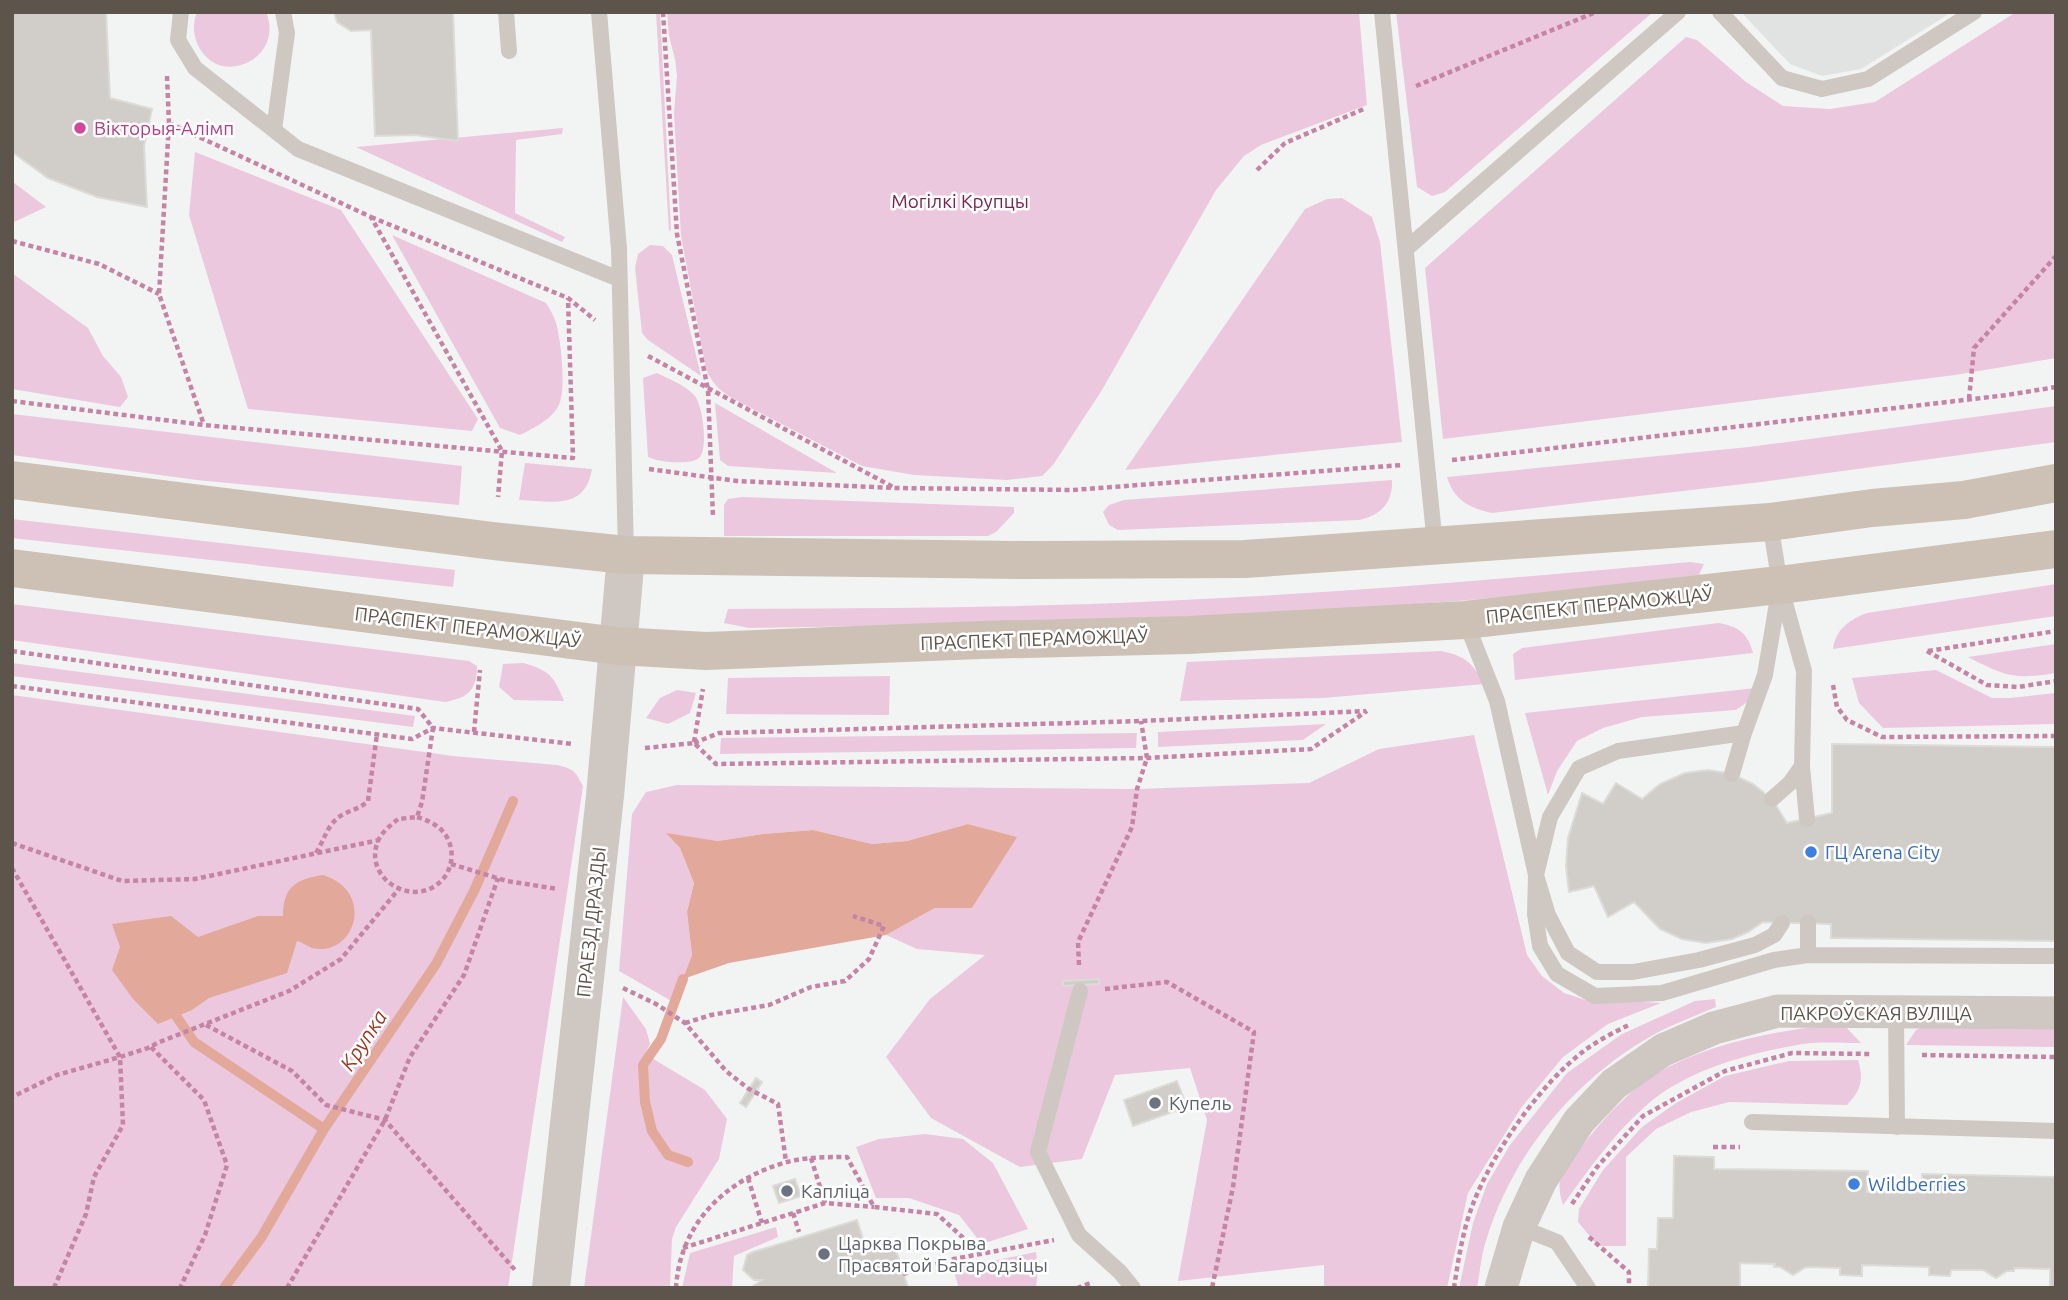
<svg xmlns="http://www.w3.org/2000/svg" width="2068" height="1300" font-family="Ubuntu,sans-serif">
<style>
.education{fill:#e1e3e2}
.green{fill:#ebc8de}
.water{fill:#e2a89a}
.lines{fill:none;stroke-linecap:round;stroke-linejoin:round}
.stream{stroke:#e2a89a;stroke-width:10}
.building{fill:#d1ceca;stroke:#dcdbd7;stroke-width:2}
.path{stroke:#c584a5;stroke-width:4.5;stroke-dasharray:5 3.5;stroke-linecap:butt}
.service{stroke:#cfc8c2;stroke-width:16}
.minor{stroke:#cfc8c2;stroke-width:33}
.tertiary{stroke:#cfc8c2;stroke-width:38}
.primary{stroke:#cdc1b6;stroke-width:38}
.hotel-dot{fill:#d1479c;stroke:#fff;stroke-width:2.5}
.shop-dot{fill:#3f7fe0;stroke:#fff;stroke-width:2.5}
.worship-dot{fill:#6b7280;stroke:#fff;stroke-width:2.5}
.labels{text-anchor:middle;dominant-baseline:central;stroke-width:5;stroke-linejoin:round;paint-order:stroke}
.hotel-label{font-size:19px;fill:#b23c85;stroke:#fff;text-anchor:start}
.park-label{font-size:19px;fill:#77244f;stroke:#fff}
.street-label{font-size:19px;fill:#5d544c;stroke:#fff}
.shop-label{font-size:19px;fill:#366cbe;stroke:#fff;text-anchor:start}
.worship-label{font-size:19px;fill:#5b616d;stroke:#fff;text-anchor:start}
.water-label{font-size:21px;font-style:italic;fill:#9d371f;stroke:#fff}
</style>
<rect width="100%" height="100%" fill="#f2f4f4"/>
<!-- education -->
<path class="education" d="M1741,12H1952L1861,69L1822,76L1790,64Z"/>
<!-- green -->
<path class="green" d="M197,12H266C285,57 223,88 200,49C193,37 192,25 197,12Z
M656,12H660L671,229L669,232Z
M667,12H1359L1367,105L1261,145L1244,156L1216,190L1102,390L1053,465L1042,476L1007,480L914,475L862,466L732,398C719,390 712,383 706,369L681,236L674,113L677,76L675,59L669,36Z
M1396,12H1653L1445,192L1432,196L1417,187Z
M2016,12H2056V358L1955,375L1443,439L1425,268L1686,37L1697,40L1746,82L1783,106L1830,109L1875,102Z
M563,128L562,134L516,140L515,213L565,237L562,242L356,147Z
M195,152L341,210L478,419L472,431L248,409L189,215Z
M12,181L13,182L46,207L12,223Z
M1342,198L1372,217L1380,242L1402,442L1125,470L1305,209L1327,199Z
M392,235L546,303C550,309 554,316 556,323C561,340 568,397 556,410C547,422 532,429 520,435L500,428Z
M650,245L663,246L672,255L701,376L648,340L642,333L635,268L638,254Z
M12,273L88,328L103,356L121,377L128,397L120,407L12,389Z
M657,373C669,379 685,385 694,395C703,404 708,447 700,457C692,466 657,462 648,457L643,378Z
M715,403L837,473L728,466L720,460Z
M2056,406V442L1761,482L1492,513C1469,508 1454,500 1447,477L1749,447Z
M12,414L462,466L459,505L197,480L12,455Z
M525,463L592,469C585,511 552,501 519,500Z
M1392,480C1393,503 1381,515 1359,520L1118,530L1109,525L1103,512L1109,505L1124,500Z
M742,497L1014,507V513L996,532L988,536H724V505L728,499Z
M12,519L455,570L453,587L12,538Z
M1690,562L1704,564L1699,575C1618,584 1538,595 1457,601C1221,619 985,625 749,628L724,623L728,609C873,608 1018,608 1162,601C1339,593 1515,578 1690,562Z
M2056,584V616L1833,649C1835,630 1850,619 1867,613Z
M12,604L469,661L477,666C477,691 467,698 445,702L12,640Z
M1718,623C1738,626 1748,633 1753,653L1515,680L1513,654L1522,648Z
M2056,644V673C2014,680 2005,676 1968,657Z
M1441,651C1466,656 1472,663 1485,684L1323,698L1180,701L1187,662Z
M12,663L415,716L413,727L12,676Z
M523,663C549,670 554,676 564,701L514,700L499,687L503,664Z
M1936,670L1992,698H2010L2056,693V724L1883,728L1859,703L1852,678Z
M890,676L889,715L726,714L728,678Z
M1756,688L1753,698L1736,710L1642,717L1603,728L1577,741L1557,771L1548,795L1525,713Z
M677,690L696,693L690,713L668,724L646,718L660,698Z
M12,695L453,756L557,765C573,769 575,770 583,786L508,1288H12Z
M1326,724L1303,740L1158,747V732Z
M1137,733L1136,748L720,754L721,738Z
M1474,735L1527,955L1542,976L1564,993L1595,1003L1628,1001L1661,1003L1608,1024L1563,1057L1521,1108L1468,1193L1447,1288H1324V1265L1178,1281L1207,1120L1190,1068L1115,1075L1082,1159L1020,1167L931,1118L886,1057L930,999L985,955L917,949L886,935L935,908H972L1016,837L968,824L907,841L872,844L813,830L763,834L718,841L667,834L680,848L694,883L687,912L692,955L675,1003L619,971L632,814L646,792L677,785L1137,789L1309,783L1379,749Z
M623,997L646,1029L650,1044L645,1054L705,1090L727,1119L719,1159L676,1227L672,1239L670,1288H584Z
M1715,999L1716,1007C1695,1016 1673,1024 1653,1035C1575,1079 1512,1154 1486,1241C1481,1256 1480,1272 1477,1288H1459L1473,1223L1487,1184L1510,1145L1567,1073L1622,1034L1695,1001Z
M1825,1025L1845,1026L1861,1043C1840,1043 1817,1041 1797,1045C1747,1054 1688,1070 1649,1103C1615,1132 1589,1169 1563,1205C1553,1174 1566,1168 1584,1144C1600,1122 1633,1087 1656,1074C1707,1044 1767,1033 1825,1025Z
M1925,1026L2056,1028V1047L1906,1045L1916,1030Z
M1858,1060C1864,1080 1861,1090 1847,1105L1729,1102L1691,1112L1656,1129L1626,1157V1246H1598L1578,1222L1579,1209L1603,1170L1642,1127L1676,1103L1725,1076L1789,1061Z
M925,1134L963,1139L993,1163L1028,1229L982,1244L959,1215L909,1198H876L856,1147L879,1139Z
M776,1227L778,1237L734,1256L732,1288H682L690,1253Z
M1036,1252L1038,1268L1036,1288H959L953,1269Z"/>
<!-- water -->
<path class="water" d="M968,824L1017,837L972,908H935L886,935L729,963L683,979L692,955L687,912L694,883L680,848L666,833L718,841L763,834L813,830L872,844L907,841Z
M323,875C377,892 354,958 312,948C307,946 302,942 297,941L287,973L209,998L192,1010L158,1024L133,999L112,970L120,947L112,924L171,916L198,937L258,916H283C283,887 296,879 323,875Z"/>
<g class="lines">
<!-- stream -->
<path class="stream" d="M683,979L661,1039L643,1065L645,1102L652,1131L668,1155L688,1162
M176,1004V1016L194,1042L324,1129
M224,1288L261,1238L324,1129L436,964L474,891L513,801"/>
</g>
<!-- building -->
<path class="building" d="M12,12H106L110,98L152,109L144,146L147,207L97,197L48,178L12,152Z
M334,12H453L458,141L415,135L375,136L371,30L351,31L337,22Z
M1832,744L2056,747V941L1831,938V924L1763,922L1748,932L1732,939L1706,943L1682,939L1660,929L1634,902L1608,917L1594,886L1569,892L1566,866L1568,838L1582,793L1603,804L1616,783L1642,799L1660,784L1685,773L1708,770L1732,774L1753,784L1772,799L1787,823L1832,813Z
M1099,979V984L1063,986V981Z
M756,1078L762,1082L746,1107L740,1103Z
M1177,1081L1187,1107L1133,1126L1124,1100Z
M1674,1156L1714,1157V1169L1868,1171L1867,1192L1922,1193V1174L2056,1177V1288H2050V1269L2014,1268V1271H2007L1996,1278L1983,1270H1951L1950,1276L1929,1275V1267L1862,1265V1276L1840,1275V1268L1806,1267L1793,1275L1780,1267H1774L1775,1264L1740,1263V1288H1648L1649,1249H1657L1658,1218H1673Z
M795,1179L801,1196L779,1203L773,1186Z
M857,1220L865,1245L889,1238L890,1241L893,1240L908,1288H750L762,1280H754L743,1270L747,1255L753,1252Z"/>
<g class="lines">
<!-- path -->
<path class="path" d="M663,12L677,234L708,390L713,517
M167,76L169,123L159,294L204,425
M1416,86L1596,12
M169,123L371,217L502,451L498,497
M1257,170L1285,143L1366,108
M371,217L568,298L595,320
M12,241L99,264L159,294
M648,356L893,487
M1969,399L1974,348L2056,256
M12,401L204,425L573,458L568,298
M1452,460L2007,395L2056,387
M649,469L737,481L895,488L1073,490L1402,465
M12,651L418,709L433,728L422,802L417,817
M1927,651L1987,685L2018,687L2056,681
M1928,651L2056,631
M1833,685L1837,707L1847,720L1882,737L2056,736
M12,686L412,739L433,728L573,744
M474,732L480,670
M694,742L703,689
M694,743L719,733L1141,721L1366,711
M645,748L694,743L716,764L1147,758L1311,749L1367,711
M417,817C434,822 447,830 451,848C453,859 450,871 443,879C415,911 360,878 379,839C383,831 391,825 398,819Z
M12,843L122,881L195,879L379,840
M316,853C325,839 327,824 342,815C351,810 361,808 368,801L377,734
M451,864L507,881L558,889
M12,868L120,1057L57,1075L12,1097
M1079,965L1078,942L1132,827L1137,789L1147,758L1141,721
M623,988L656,1004L685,1023L726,1071L749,1089L778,1104L786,1162
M1105,989L1167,982L1254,1032L1233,1187L1212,1288
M685,1023L711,1015L769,1005L811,987L845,981L869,959L884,926L853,916
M206,1025L292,1071L326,1105L385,1120L515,1270
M151,1047L204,1100L227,1165L205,1235L180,1288
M1922,1055L2056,1057
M1713,1147H1740
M811,1158L825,1203
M748,1178L762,1223
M1572,1204L1597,1167L1643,1116L1725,1071L1792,1053L1871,1054
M793,1213L799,1232
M1589,1237L1629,1272V1288
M683,1248L825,1203L874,1207
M903,1274L954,1259L1054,1240
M54,1288L86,1214L94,1177L123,1125L120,1057L151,1047L157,1043L289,991L341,959L398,890
M287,1288L385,1120L410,1057L464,975L498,878
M676,1288C680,1223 726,1179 787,1162C806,1157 827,1157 847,1157L874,1207L937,1214L981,1254
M1077,1288L1093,1282
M1454,1288C1458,1261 1463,1229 1473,1204C1493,1152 1540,1084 1585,1050C1599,1040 1616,1031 1631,1024"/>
<!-- service -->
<path class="service" d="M181,12L178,40L195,68L298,149L619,279
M506,12L509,51
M599,12L619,249L626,555
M1382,12L1435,545
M1720,12L1782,78L1822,89L1868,79L1974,12
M274,130L287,33L283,12
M1406,249L1678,12
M1770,522L1780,585L1804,671L1802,766L1807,819
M1465,620L1497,701L1536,875L1548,915L1568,953L1597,972H1633L1699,960L1755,945L1774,935L1782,923
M1744,733L1618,751L1579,768L1550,817L1536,875L1535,914L1540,946L1557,974L1595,996L1662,993L1774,960L1808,955L2056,956
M1732,774L1744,733L1765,675L1779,591
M1772,799L1790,783L1802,766
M1808,923V955
M1080,991L1038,1152L1079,1235L1120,1272L1133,1288
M1896,1012L1897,1127
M1752,1122L2056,1131
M1519,1227L1557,1242L1588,1288"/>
<!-- minor -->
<path class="minor" d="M1501,1288L1519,1227L1541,1180L1579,1121L1614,1084L1663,1050L1714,1028L1778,1011L2056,1013"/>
<!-- tertiary -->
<path class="tertiary" d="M551,1288L605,796L626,555"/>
<!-- primary -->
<path class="primary" d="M12,480L493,541L626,555L1026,560L1245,559L1770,522L1872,508L1964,500L2056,483
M12,568L618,646L706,651L980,640L1188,635L1465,620L1780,585L2056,549"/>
</g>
<!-- markers -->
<circle class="hotel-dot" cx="80" cy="128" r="7"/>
<g class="shop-dot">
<circle cx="1811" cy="852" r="7"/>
<circle cx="1854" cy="1184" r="7"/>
</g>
<g class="worship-dot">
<circle cx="1155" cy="1103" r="7"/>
<circle cx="787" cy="1191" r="7"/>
<circle cx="824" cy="1254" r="7"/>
</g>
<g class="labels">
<!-- hotel labels -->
<g class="hotel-label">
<text x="94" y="128">Вікторыя-Алімп</text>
</g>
<!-- park labels -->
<g class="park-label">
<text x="960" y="201">Могілкі Крупцы</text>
</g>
<!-- street labels -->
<g class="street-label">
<text transform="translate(1599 605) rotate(-6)">ПРАСПЕКТ ПЕРАМОЖЦАЎ</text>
<text transform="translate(468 627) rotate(7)">ПРАСПЕКТ ПЕРАМОЖЦАЎ</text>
<text transform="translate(1034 639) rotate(-2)">ПРАСПЕКТ ПЕРАМОЖЦАЎ</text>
<text transform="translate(591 922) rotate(-84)">ПРАЕЗД ДРАЗДЫ</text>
<text x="1876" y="1013">ПАКРОЎСКАЯ ВУЛІЦА</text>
</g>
<!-- shop labels -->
<g class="shop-label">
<text x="1825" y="852">ГЦ Arena City</text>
<text x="1868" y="1184">Wildberries</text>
</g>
<!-- worship labels -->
<g class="worship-label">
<text x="1169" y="1103">Купель</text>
<text x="801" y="1191">Капліца</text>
<text x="838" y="1243">Царква Покрыва<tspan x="838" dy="22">Прасвятой Багародзіцы</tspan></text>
</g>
<!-- water labels -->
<g class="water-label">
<text transform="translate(363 1040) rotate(-57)">Крупка</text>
</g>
</g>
<!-- border -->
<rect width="2068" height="1300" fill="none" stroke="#5d544c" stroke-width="28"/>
</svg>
